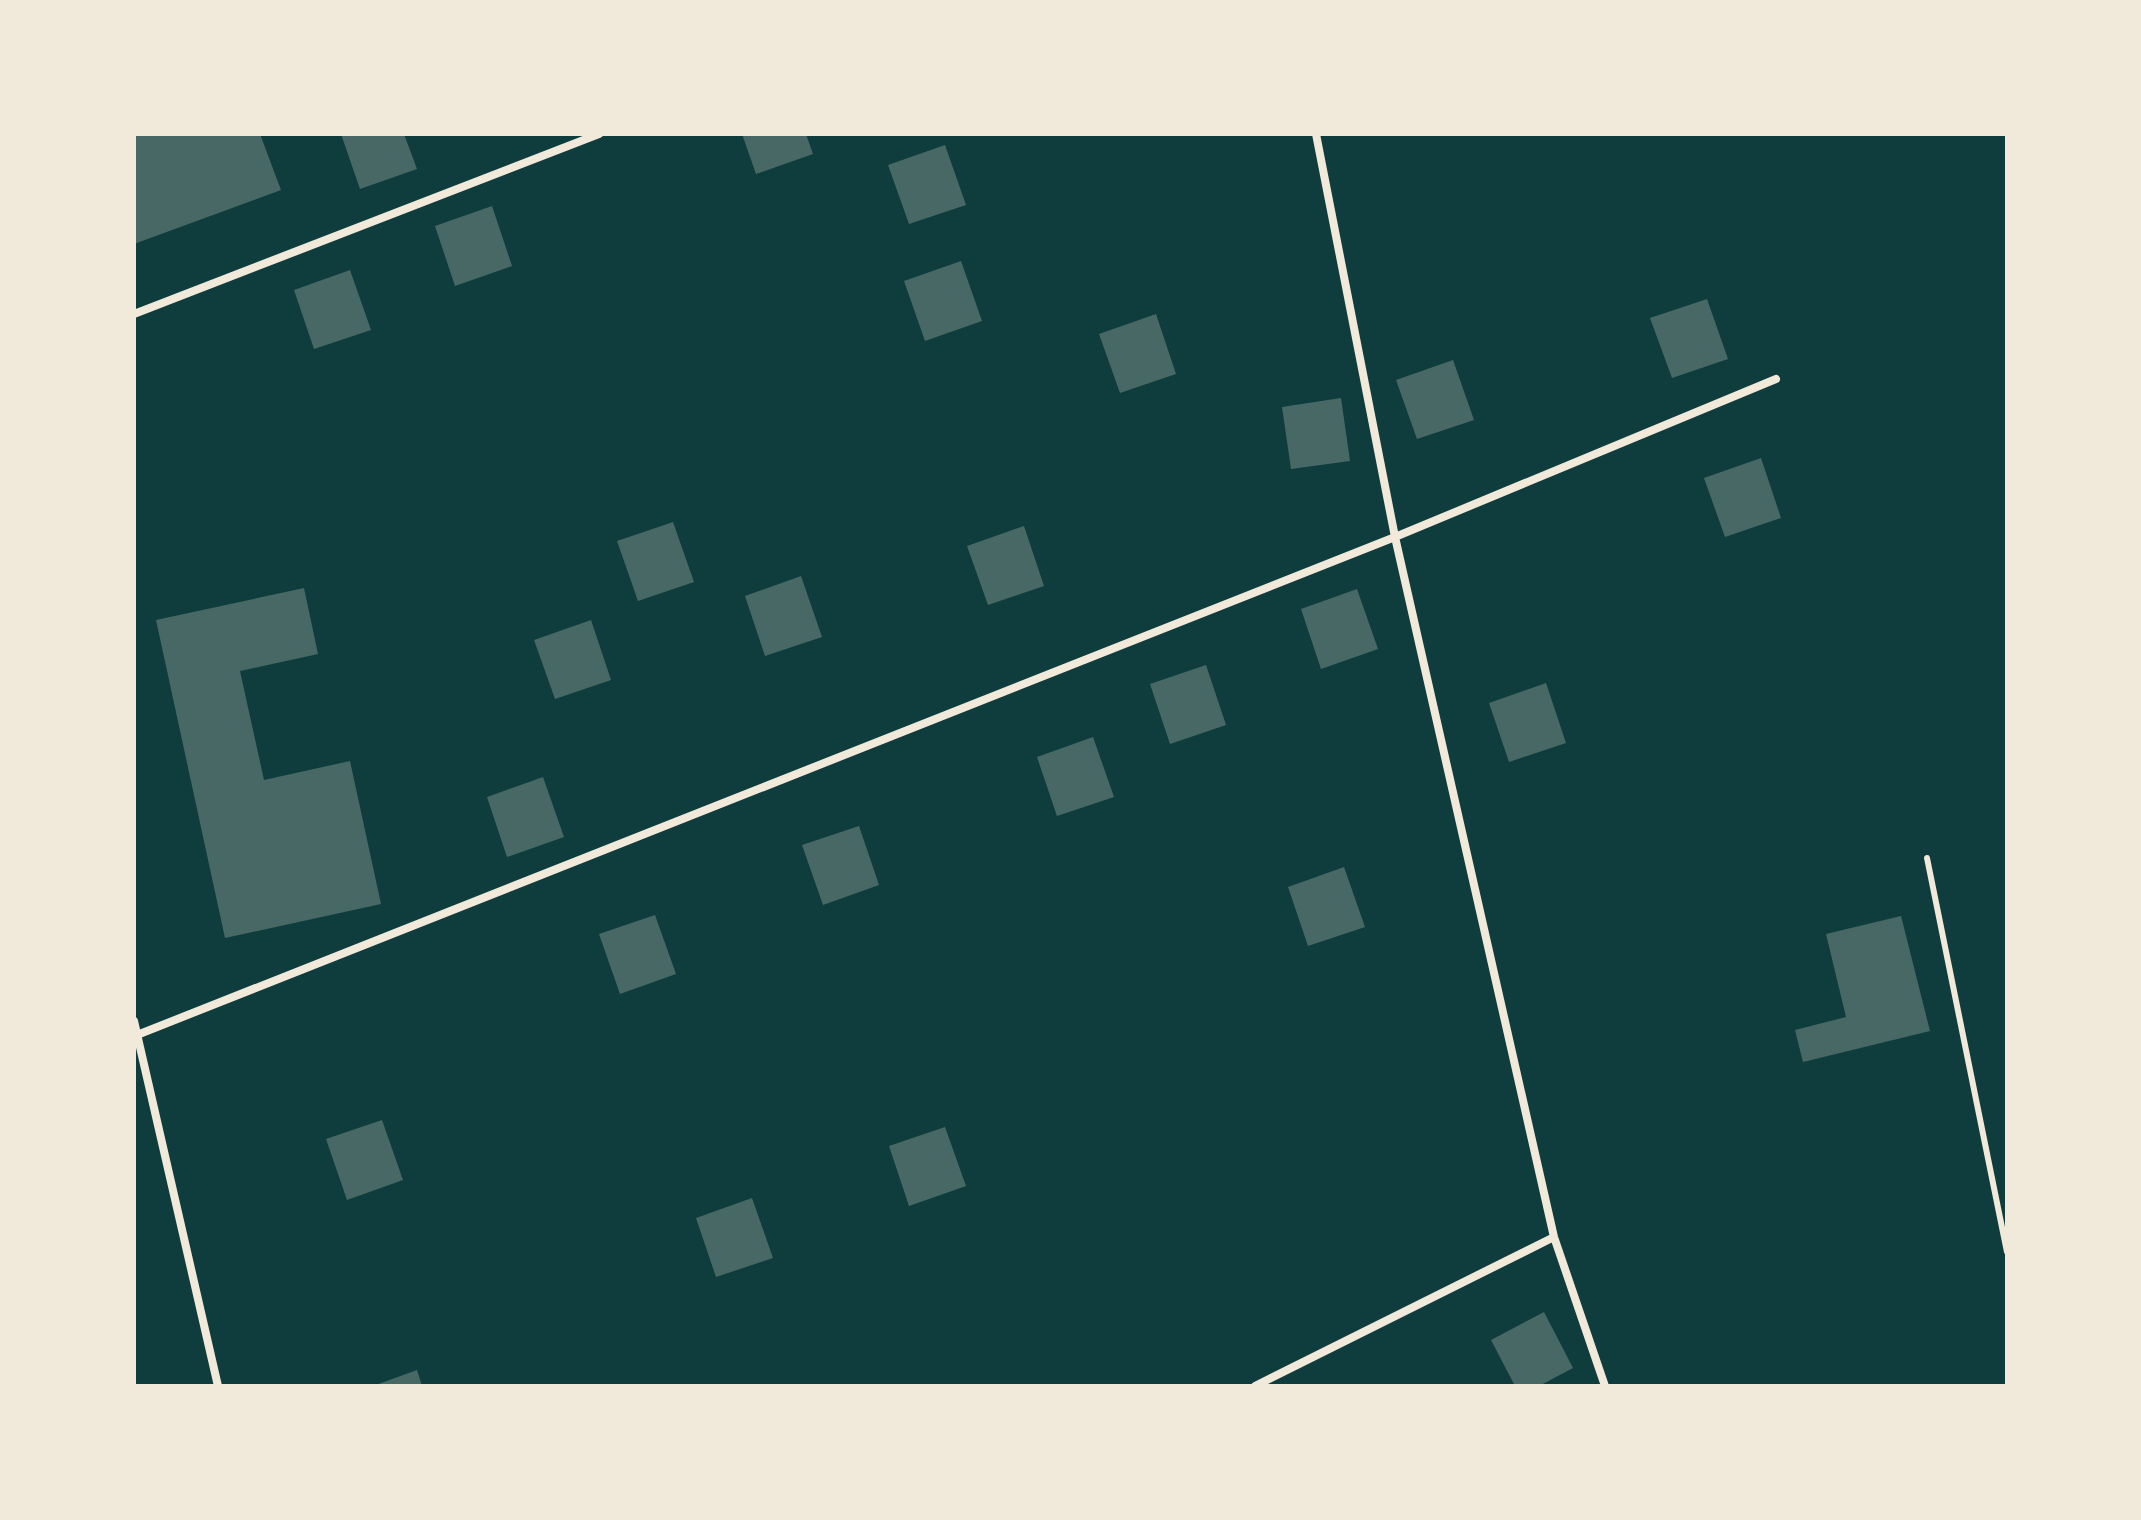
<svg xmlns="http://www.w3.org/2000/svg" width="2141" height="1520" font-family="'PT Sans',sans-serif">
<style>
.building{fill:#486865}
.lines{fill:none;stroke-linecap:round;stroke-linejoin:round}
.service{stroke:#f1e9da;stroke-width:6}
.minor{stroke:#f1e9da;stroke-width:8}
</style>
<rect width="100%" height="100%" fill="#0f3d3e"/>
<!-- building -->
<path class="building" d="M134,134H260L281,190L134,244Z
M341,134H404L417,169L360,189Z
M742,134H806L813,154L756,174Z
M945,145L966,205L909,224L888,165Z
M492,206L512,266L455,286L435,226Z
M961,261L982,321L925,341L904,281Z
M350,270L371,330L314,349L294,290Z
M1707,299L1728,359L1672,378L1650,318Z
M1156,314L1176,374L1120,393L1099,334Z
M1453,360L1474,420L1417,439L1396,380Z
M1341,398L1350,461L1291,469L1282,407Z
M1761,458L1781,518L1725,537L1704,478Z
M673,522L694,582L638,601L617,541Z
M1024,526L1044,586L988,605L967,546Z
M801,576L822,637L765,656L745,596Z
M304,588L318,654L240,671L264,780L350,761L381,904L225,938L156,620Z
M1357,589L1378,649L1321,669L1301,609Z
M591,620L611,680L555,699L534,640Z
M1206,665L1226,725L1170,744L1150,684Z
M1546,683L1566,743L1509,762L1489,703Z
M1093,737L1114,797L1057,816L1037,757Z
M543,777L564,837L507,857L487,797Z
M859,826L879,885L823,905L802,845Z
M1344,867L1365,927L1308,946L1288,887Z
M655,915L676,974L620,994L599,934Z
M1901,916L1930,1031L1803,1062L1795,1030L1846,1017L1826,934Z
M382,1120L403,1180L347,1200L326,1139Z
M945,1127L966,1186L909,1206L889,1146Z
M752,1198L773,1258L716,1277L696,1218Z
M1544,1312L1573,1368L1539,1386H1515L1491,1340Z
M417,1370L422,1386H373Z"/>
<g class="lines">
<!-- service -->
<path class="service" d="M1927,858L2007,1252"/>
<!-- minor -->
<path class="minor" d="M1316,134L1395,537L1554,1237L1605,1386
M134,314L599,134
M134,1021L218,1386
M137,1035L1395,537L1776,379
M1255,1386L1554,1237"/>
</g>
<!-- border -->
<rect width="2141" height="1520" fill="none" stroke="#f1e9da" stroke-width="272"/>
</svg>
